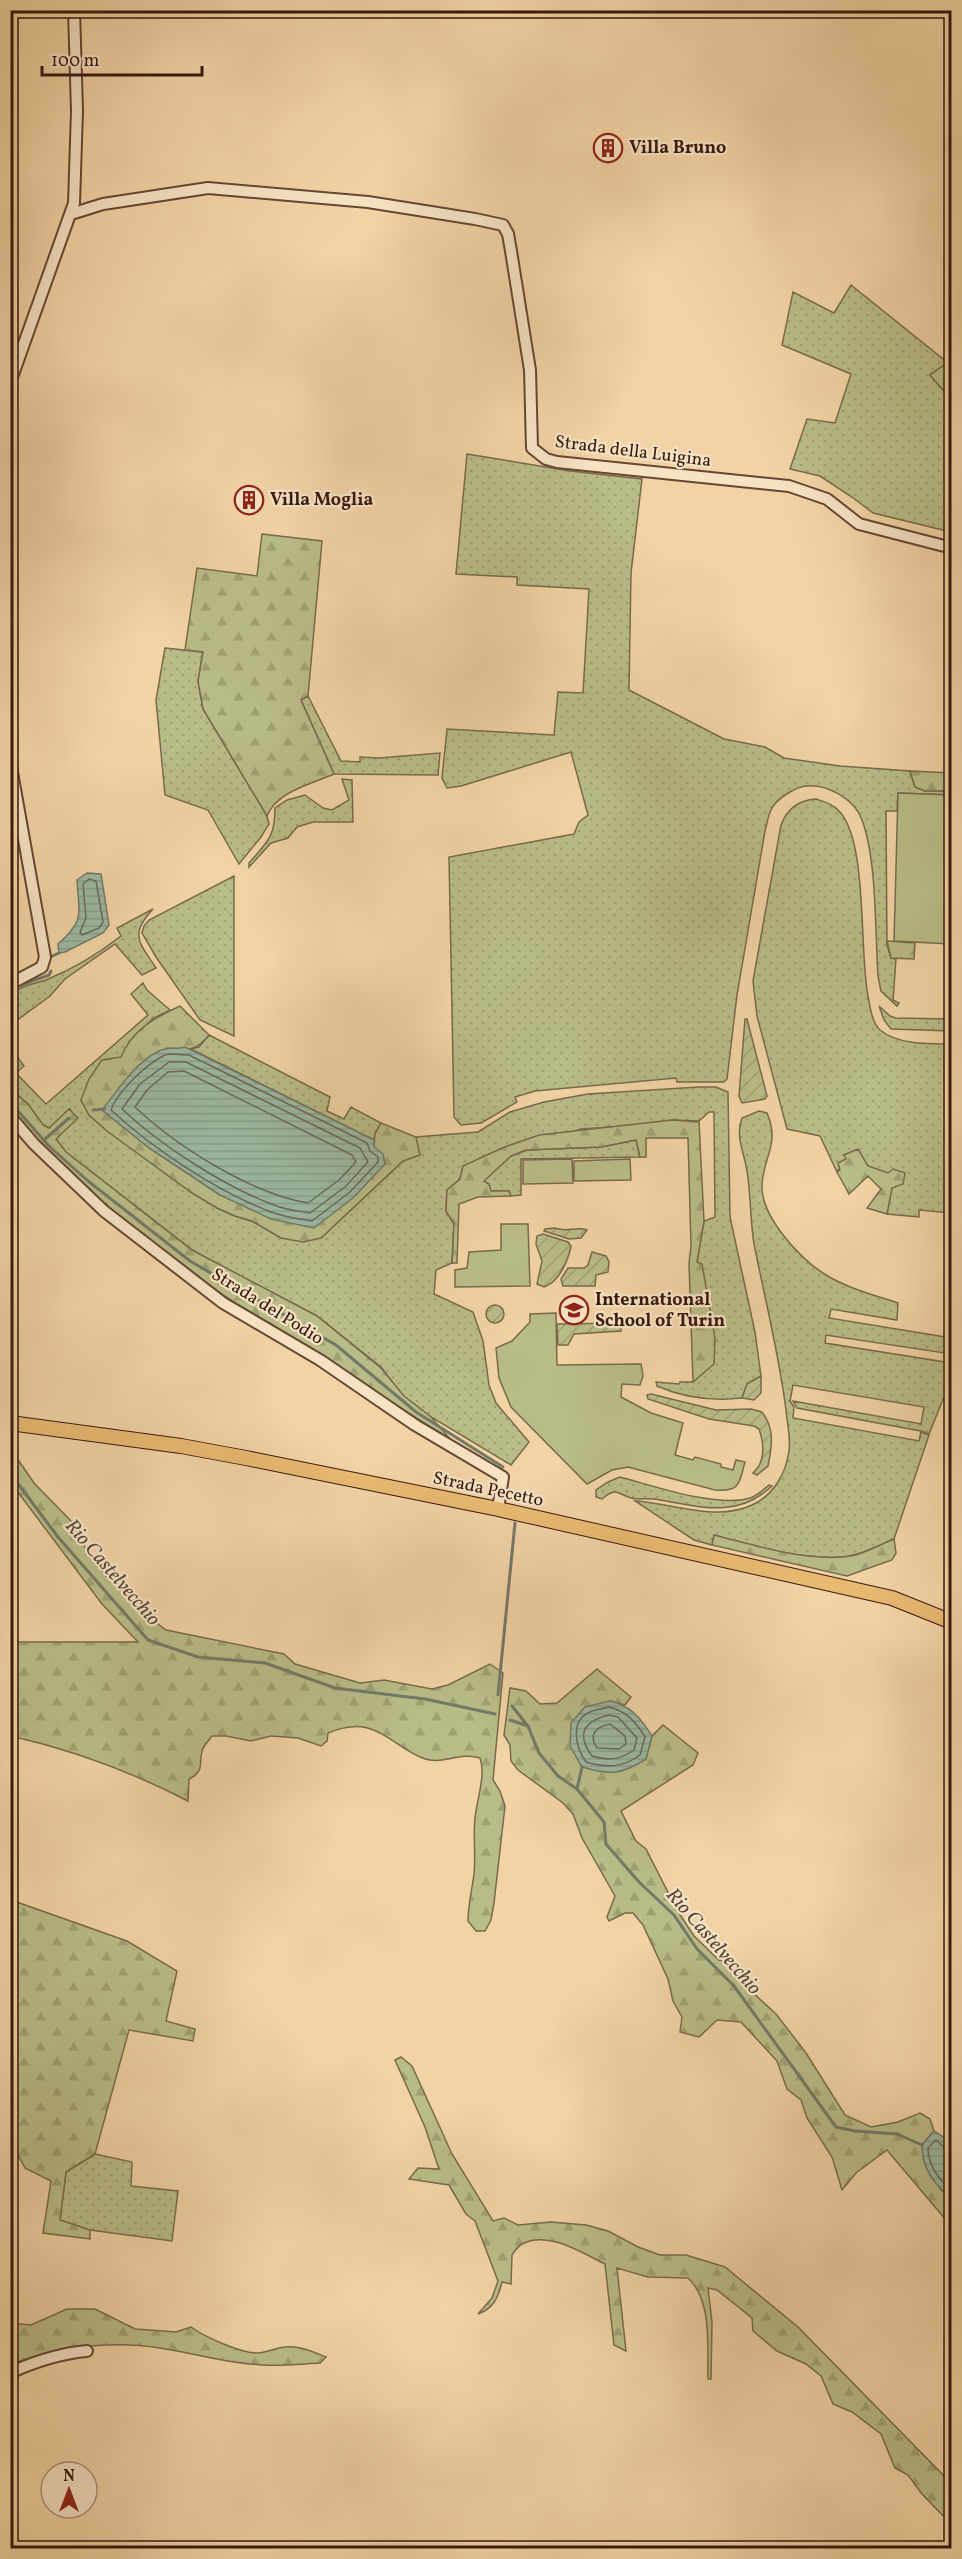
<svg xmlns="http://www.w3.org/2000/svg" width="962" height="2559" font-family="Vollkorn,serif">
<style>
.grass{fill:url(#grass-dots);stroke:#786a4a;stroke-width:1.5}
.forest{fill:url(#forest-firs);stroke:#786a4a;stroke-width:1.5}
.park{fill:#b9bc87;stroke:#786a4a;stroke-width:1.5}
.garden{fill:url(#garden-furrows);stroke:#786a4a;stroke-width:1.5}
.water{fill:url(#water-rules);stroke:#737967;stroke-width:1.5}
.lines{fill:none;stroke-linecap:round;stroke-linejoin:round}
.shore{stroke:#696858;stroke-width:1.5}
.stream{stroke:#737967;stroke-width:3}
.minor-casing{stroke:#654733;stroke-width:14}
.major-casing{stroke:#36180d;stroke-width:16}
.minor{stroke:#f7e2c4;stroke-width:10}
.major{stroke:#e9ba72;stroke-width:14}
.labels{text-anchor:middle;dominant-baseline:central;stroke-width:4.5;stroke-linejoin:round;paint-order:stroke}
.poi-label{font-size:18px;font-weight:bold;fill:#36180d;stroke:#f7e2c4;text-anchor:start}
.street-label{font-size:18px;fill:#36180d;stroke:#f7e2c4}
.water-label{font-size:20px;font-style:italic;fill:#55483a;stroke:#f7e2c4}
</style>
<defs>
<pattern id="grass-dots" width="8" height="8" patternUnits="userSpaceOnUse" patternTransform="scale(1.5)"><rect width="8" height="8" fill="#b9bc87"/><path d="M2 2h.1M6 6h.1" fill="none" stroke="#a0a173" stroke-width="1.8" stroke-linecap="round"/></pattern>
<pattern id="forest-firs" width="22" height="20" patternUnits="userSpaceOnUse" patternTransform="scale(1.5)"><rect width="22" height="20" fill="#b9bc87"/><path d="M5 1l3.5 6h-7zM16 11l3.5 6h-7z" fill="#a0a173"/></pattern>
<pattern id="garden-furrows" width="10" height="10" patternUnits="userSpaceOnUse" patternTransform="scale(1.5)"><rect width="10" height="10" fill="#b9bc87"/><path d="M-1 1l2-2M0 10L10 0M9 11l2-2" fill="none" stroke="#a0a173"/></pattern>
<pattern id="water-rules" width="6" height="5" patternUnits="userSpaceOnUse" patternTransform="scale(1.5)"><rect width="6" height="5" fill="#9cb9a3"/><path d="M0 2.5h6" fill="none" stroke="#879e8b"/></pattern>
</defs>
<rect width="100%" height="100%" fill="#f2d3a5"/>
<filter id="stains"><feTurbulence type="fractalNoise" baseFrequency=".00333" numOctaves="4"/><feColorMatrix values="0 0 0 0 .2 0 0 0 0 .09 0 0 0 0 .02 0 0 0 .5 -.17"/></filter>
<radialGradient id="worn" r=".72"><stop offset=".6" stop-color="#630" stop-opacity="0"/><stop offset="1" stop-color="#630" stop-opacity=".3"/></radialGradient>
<!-- grass -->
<path class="grass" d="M851,285L948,363L930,375L951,399V532L873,513L852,497L820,476L790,469L807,419L835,423L851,374L782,345L793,292L834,313Z
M467,454L570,471L642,479L631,573L629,690L724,739L765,747L784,758L840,766L910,771L915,787L925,791H951L952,795L898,793L897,811H886L887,945L891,958L896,959L893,1000L899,1003L897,1006L881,991L878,976C875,932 877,860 862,820C855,799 827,784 806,786C795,787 777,799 772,808C768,815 767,824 765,831L737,995L727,1079L724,1082H677L676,1078L535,1091L515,1097L517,1102L481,1123L461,1125L454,1117L449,857L574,834L579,822L588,815L571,752L461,786L447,788L442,778L447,729L554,735L558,692L583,693L589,589L517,585V577L456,574Z
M165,648L203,652L198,681L203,709L267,816L269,824L261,837L239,864L208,810L165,795L156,700Z
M308,696L341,761L360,762V757L379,758L440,753L438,775L334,774L301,700Z
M342,779L352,780L353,822H313L297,827L288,838L271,843L249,867V863C267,842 275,838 275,808L287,800L305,795L323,808L332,810L349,800Z
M816,799C825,802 833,804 840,812C868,844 859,951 868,996C870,1006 872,1023 880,1030C898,1045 930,1044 951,1044V1213L919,1210V1217L887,1214L892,1187L888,1173L846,1159L837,1172L820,1136L787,1129L757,1016L753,981L781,825C787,809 799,800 816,799Z
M234,876V1036L200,1020L156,957L142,933L144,926L149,920Z
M153,909C129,935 139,942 156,968L142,975L115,944L65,979L50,996L12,1024V1050L24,1066L16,1073L46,1104L148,1015L131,994L143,983L147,990L170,1010L152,1019L121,1057L81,1100L89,1115L107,1131L217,1208L235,1216L252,1221L281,1238H321L403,1161L419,1155L416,1137L478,1132L510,1112L544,1102L588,1094L699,1087H716L728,1092L730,1217L755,1332L761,1376L747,1384L742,1398C714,1401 684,1398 657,1386L656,1382L679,1384L680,1382H693L714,1363L697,1262L704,1221L715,1217L714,1112H709L699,1121L672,1120L627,1126L581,1129L463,1166L460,1179L447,1190L446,1211L454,1224L452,1263L436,1270L434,1294L473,1312L483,1341L489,1385L496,1403L529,1442L511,1465L431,1417L402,1395L381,1367L317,1316L195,1252L66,1152L56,1139L75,1119L70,1109L49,1128L43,1125L28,1104L11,1089V997C19,984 34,985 48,979C73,969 99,953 121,936L117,928Z
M879,1006L890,1016L896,1018L951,1019V1031L891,1029L884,1020Z
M209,1035L330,1097L327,1111L344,1119L351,1107L381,1123L375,1134L374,1140L191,1049L199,1047Z
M759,1111L767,1113C780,1144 764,1155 762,1184C760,1216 800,1259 826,1275C847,1288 874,1295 898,1303L897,1320L831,1309L829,1318L951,1338V1354L826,1335L825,1343L951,1363V1394L944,1397L929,1434L921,1431L797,1408L793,1401L921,1424L924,1407L793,1385L790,1401L794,1407L793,1418L919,1441L921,1432L929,1435L894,1539C878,1546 861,1555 842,1557C800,1560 754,1546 714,1535L712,1545L694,1540L635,1501C672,1503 716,1522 752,1505C774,1495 786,1473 789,1451C791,1438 787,1423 786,1410C779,1354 765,1299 754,1244C750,1220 751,1195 747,1171C744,1152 735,1136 742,1118Z
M636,1140L640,1157L521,1159V1195L511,1196L509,1191H491L484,1181L486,1176L511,1156L527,1150L601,1147Z
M620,1477C654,1486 717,1508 750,1498C758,1495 763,1490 769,1485L772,1486C736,1520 698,1506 654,1499C647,1498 638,1500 631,1498C617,1494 617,1486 602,1499L596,1497V1490L608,1482Z
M95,2154L132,2162L131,2186L178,2191L172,2241L90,2230L60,2220L66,2172Z"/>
<!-- forest -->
<path class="forest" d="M951,360V399L930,375Z
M262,534L322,541L308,696L301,700L334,774C311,784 276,792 267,816L203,709L198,681L203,652L185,650L197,568L257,576Z
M910,771L951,773V791H925L915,787Z
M887,941L915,943L914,959L891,958Z
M180,1006L209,1035C195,1052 189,1050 167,1048L102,1110L149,1148L220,1195L374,1147L375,1134L381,1123L416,1137L420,1155L403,1161L321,1238L303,1242L281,1238L252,1221L235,1216L217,1208L192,1193L107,1131L89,1115L81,1100L89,1079L102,1060L121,1057C132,1030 154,1018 180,1006Z
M10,1089L28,1104L43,1125L49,1128L69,1109L78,1118L56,1139L66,1152L192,1250L317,1316L381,1368L404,1396L431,1417L451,1440L223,1295L141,1236L36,1142L11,1111Z
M672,1120L699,1122L704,1221L697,1262L702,1264L715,1338L714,1364L693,1382L689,1263L691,1246L688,1138H646V1157H640L636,1140L601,1147L526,1150L511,1156L484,1181L489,1184L491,1191H509L511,1196L478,1197L459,1204L457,1263H452L454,1224L446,1211L447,1190L460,1179L463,1166L502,1148L539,1135Z
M858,1149L868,1166L888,1173L893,1169L905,1173L903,1184L892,1188L887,1214L867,1208L881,1189L868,1176L849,1194L837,1172L840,1170L838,1163L846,1159L844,1155Z
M10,1448L34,1483L75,1525L77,1536L106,1576L114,1578L134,1606L166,1630L284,1654L295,1664L360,1683L384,1680L432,1689L448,1685L490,1664L503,1673L493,1780L500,1791L505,1806L494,1903L491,1920L485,1931H476L468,1921C468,1905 472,1890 474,1874C476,1856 473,1837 475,1818C477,1798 486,1776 480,1758C462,1752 445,1763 430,1760C421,1759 412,1753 404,1748C375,1729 363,1719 328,1733L327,1741L321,1746L298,1738L271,1736L251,1741L226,1736H212C209,1740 205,1744 203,1749C197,1761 207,1770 189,1779L188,1801C132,1772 73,1750 11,1736V1642H138L102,1604L11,1483Z
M714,1535C754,1545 800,1560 842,1557C861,1556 877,1546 894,1539L896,1553L892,1560L847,1576L712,1545Z
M597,1669L631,1697L625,1705L610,1701L646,1759L652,1736L663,1725L698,1753L693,1765L621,1811L636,1841L646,1849L677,1910L694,1936L719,1960L732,1963L751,1991L776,2014L806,2053L845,2115L871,2127L898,2122L920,2113L930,2119L934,2131L922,2145L940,2189L951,2198V2226L887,2150L856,2173L842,2190L832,2157L807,2118L801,2100L787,2089L777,2061L741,2022L717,2020L699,2037L680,2032L682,2017L673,2001L668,1979L643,1925L633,1913H625L609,1921L607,1917L615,1896L582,1838L573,1814L563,1803L518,1770L511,1761L510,1745L504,1735L510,1688L526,1691L540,1704L557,1703Z
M11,1900L127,1941L177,1971L166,2021L195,2029L193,2041L129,2030L95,2154L66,2172L60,2220L90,2230V2239L43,2233L51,2181L25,2168L11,2141Z
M401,2057L412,2066L452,2154L493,2221L504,2218L518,2225L551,2222L586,2225L608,2231L638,2247L660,2255H686L725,2267L798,2327L947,2479L951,2485V2524L922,2494L908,2475L895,2468L881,2434L852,2412L833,2404L821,2376L806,2364L777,2351L753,2331L752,2318L717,2290L708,2288L712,2322L711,2379H708C707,2349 713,2301 688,2278L648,2277L617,2268L626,2351L614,2345L605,2264C582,2253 548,2230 522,2244C518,2246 514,2252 512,2255L511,2284L502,2282C498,2298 494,2308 478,2314L492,2298L498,2281L475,2221L466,2214L449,2185L409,2179L418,2168L439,2169L425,2127L395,2060Z
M67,2309H95L135,2329L176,2332L191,2327C205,2337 240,2353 257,2353C266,2353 275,2348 285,2347C299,2345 313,2352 326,2357L320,2363C301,2364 283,2366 264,2365C230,2364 194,2353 160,2348C112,2340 56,2347 11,2364V2323L31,2325Z"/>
<!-- park -->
<path class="park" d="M898,793L951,795V944L894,941Z
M572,1159L573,1183L523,1184V1160Z
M630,1159L631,1180L574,1181V1161Z
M501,1224H528L530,1286L455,1287V1270L467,1268L469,1252L501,1250Z
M556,1313L557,1365L641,1364L643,1376L640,1385L622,1384L621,1397L651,1413L683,1423L675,1455L693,1460L695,1457L721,1464V1467L733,1470L736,1460L745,1462C739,1484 740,1492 715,1490L628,1467L612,1470L587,1484L511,1407L499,1378L496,1348L512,1341L530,1322V1314Z"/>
<!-- garden -->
<path class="garden" d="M745,1019H747L767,1096L765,1099L742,1103L739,1096Z
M555,1228C567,1233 576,1226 587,1230L581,1238L569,1239L544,1231L545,1229Z
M543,1234L568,1242L571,1246C568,1261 559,1282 544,1287L537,1284L542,1261L536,1244L537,1236Z
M592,1252L606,1256L609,1262L608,1272L596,1275L595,1286H563L561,1279L568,1268H584L588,1265Z
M486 1314a9 9 0 1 1 18 0a9 9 0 1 1-18 0Z
M621,1323V1331L574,1334L568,1345H558L557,1324Z
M761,1376V1393L754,1400L742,1398L747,1384Z
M651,1394L716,1410L751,1409L762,1412C775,1429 772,1446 768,1466L757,1475L753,1473C766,1462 764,1443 759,1429L754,1426L709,1419L648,1399L647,1395Z"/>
<!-- water -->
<path class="water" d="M87,873L101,874L109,925L103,933L65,952L59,953L58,944C85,920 79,915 77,880Z
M185,1047L374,1140V1147L383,1154L385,1164L354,1197L314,1228L271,1219L220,1195L149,1148L102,1110C118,1090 134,1064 157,1052C167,1046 176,1050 185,1047Z
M610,1701C631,1706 640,1717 652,1736L646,1759C621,1775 610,1775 582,1767L570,1746L571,1723L585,1707Z
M934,2131L945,2138L951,2147V2198C933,2183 922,2168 922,2145Z"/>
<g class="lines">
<!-- shore -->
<path class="shore" d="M89,879L96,881L103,922L99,928L82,935L80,932L86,918L83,884Z
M168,1054L189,1055L367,1143L370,1151L378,1157V1162L350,1192L312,1221C299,1219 284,1217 271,1212C218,1192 153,1149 111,1110C117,1092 150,1060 168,1054Z
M169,1062H186L360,1148L368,1162L345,1187L310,1213C299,1211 285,1210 274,1205C225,1187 160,1145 122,1109L140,1084Z
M184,1071L352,1155L356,1162L339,1180L308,1203C252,1194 176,1146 135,1107L147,1090L168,1072Z
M609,1707C626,1711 636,1722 645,1737L640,1755C622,1768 607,1768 586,1762C576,1748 569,1721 590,1712C596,1709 603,1709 609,1707Z
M609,1715L618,1717L637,1738L634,1750C620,1760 608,1761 592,1756C575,1733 585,1721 609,1715Z
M610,1724L625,1736L626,1744L619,1749L597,1748C588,1734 596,1727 610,1724Z
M952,2150L946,2149L936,2140L928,2148C928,2164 938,2180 952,2190"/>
<!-- stream -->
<path class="stream" d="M50,957L59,953
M10,992L13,988L49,975L51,971
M10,1102L49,1146L88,1181L190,1261L336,1345L416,1412L503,1467
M93,1110L105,1109
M44,1140L69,1118
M10,1473L58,1537L148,1640L198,1657L265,1663L335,1688L425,1699L495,1714
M498,1695L515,1523
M512,1706L527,1725
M510,1720L528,1726L539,1753L558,1776L577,1789L604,1822L606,1844L639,1882L674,1915L697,1949L734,1986L836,2127L855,2131L897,2134L922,2145
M577,1789L582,1767"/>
<!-- minor casing -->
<g class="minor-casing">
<path id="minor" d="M71,214L103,204L208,188L368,202L475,219L503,225L508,234L511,251L530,370L532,448L546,459L557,462L789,486L827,499L859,524L952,548
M10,383L74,203L77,111L74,10
M10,761L45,957L42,967L10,984
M10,1116L34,1144L104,1211L223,1303L320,1360L415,1425L503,1477L498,1509
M10,2381L14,2371C37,2361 62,2353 87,2351"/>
</g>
<!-- major casing -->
<g class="major-casing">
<path id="major" d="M10,1423L181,1446L246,1458L498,1509L892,1598L952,1622"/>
</g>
<!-- minor -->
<use href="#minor" class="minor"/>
<!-- major -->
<use href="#major" class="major"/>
</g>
<!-- icons -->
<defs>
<g id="building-ring" transform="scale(1.5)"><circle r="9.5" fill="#f7e2c4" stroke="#8f2418" stroke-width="1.5"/><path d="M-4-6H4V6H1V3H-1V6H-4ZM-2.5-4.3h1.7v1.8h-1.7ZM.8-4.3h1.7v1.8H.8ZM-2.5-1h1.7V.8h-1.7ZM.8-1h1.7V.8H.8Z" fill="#8f2418"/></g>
<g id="school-ring" transform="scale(1.5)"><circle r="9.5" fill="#f7e2c4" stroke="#8f2418" stroke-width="1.5"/><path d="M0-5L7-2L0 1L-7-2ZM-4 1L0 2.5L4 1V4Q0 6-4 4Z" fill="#8f2418"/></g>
</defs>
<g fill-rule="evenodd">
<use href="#building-ring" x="608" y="148"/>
<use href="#building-ring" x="249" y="500"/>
<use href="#school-ring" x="574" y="1310"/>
</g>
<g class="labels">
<!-- poi labels -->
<g class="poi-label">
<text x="629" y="148">Villa Bruno</text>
<text x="270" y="500">Villa Moglia</text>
<text x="595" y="1300">International<tspan x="595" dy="21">School of Turin</tspan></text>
</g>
<!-- street labels -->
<g class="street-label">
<text transform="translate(633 452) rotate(7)">Strada della Luigina</text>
<text transform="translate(267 1307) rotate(32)">Strada del Podio</text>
<text transform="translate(488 1490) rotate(12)">Strada Pecetto</text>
</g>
<!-- water labels -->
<g class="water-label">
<text transform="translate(112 1573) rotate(49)">Rio Castelvecchio</text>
<text transform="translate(713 1942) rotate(49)">Rio Castelvecchio</text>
</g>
</g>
<!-- margin -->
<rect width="962" height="2559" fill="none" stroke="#f2d3a5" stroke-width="36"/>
<rect x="12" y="12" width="938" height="2535" fill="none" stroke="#36180d" stroke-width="3"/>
<rect x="18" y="18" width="926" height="2523" fill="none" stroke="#36180d" stroke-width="1.5"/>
<!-- north arrow -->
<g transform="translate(69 2490)"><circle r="28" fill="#f7e2c4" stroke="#aa917b" stroke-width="1.5"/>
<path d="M0-4.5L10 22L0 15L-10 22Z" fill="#8f2418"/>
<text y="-9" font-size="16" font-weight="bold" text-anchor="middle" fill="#36180d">N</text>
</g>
<!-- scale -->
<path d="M42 66v9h160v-9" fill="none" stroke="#36180d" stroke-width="3"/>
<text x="51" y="66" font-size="18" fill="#36180d" stroke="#f7e2c4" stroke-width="4.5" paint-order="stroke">100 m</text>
<rect width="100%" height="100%" filter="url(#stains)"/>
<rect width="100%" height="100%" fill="url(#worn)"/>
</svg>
